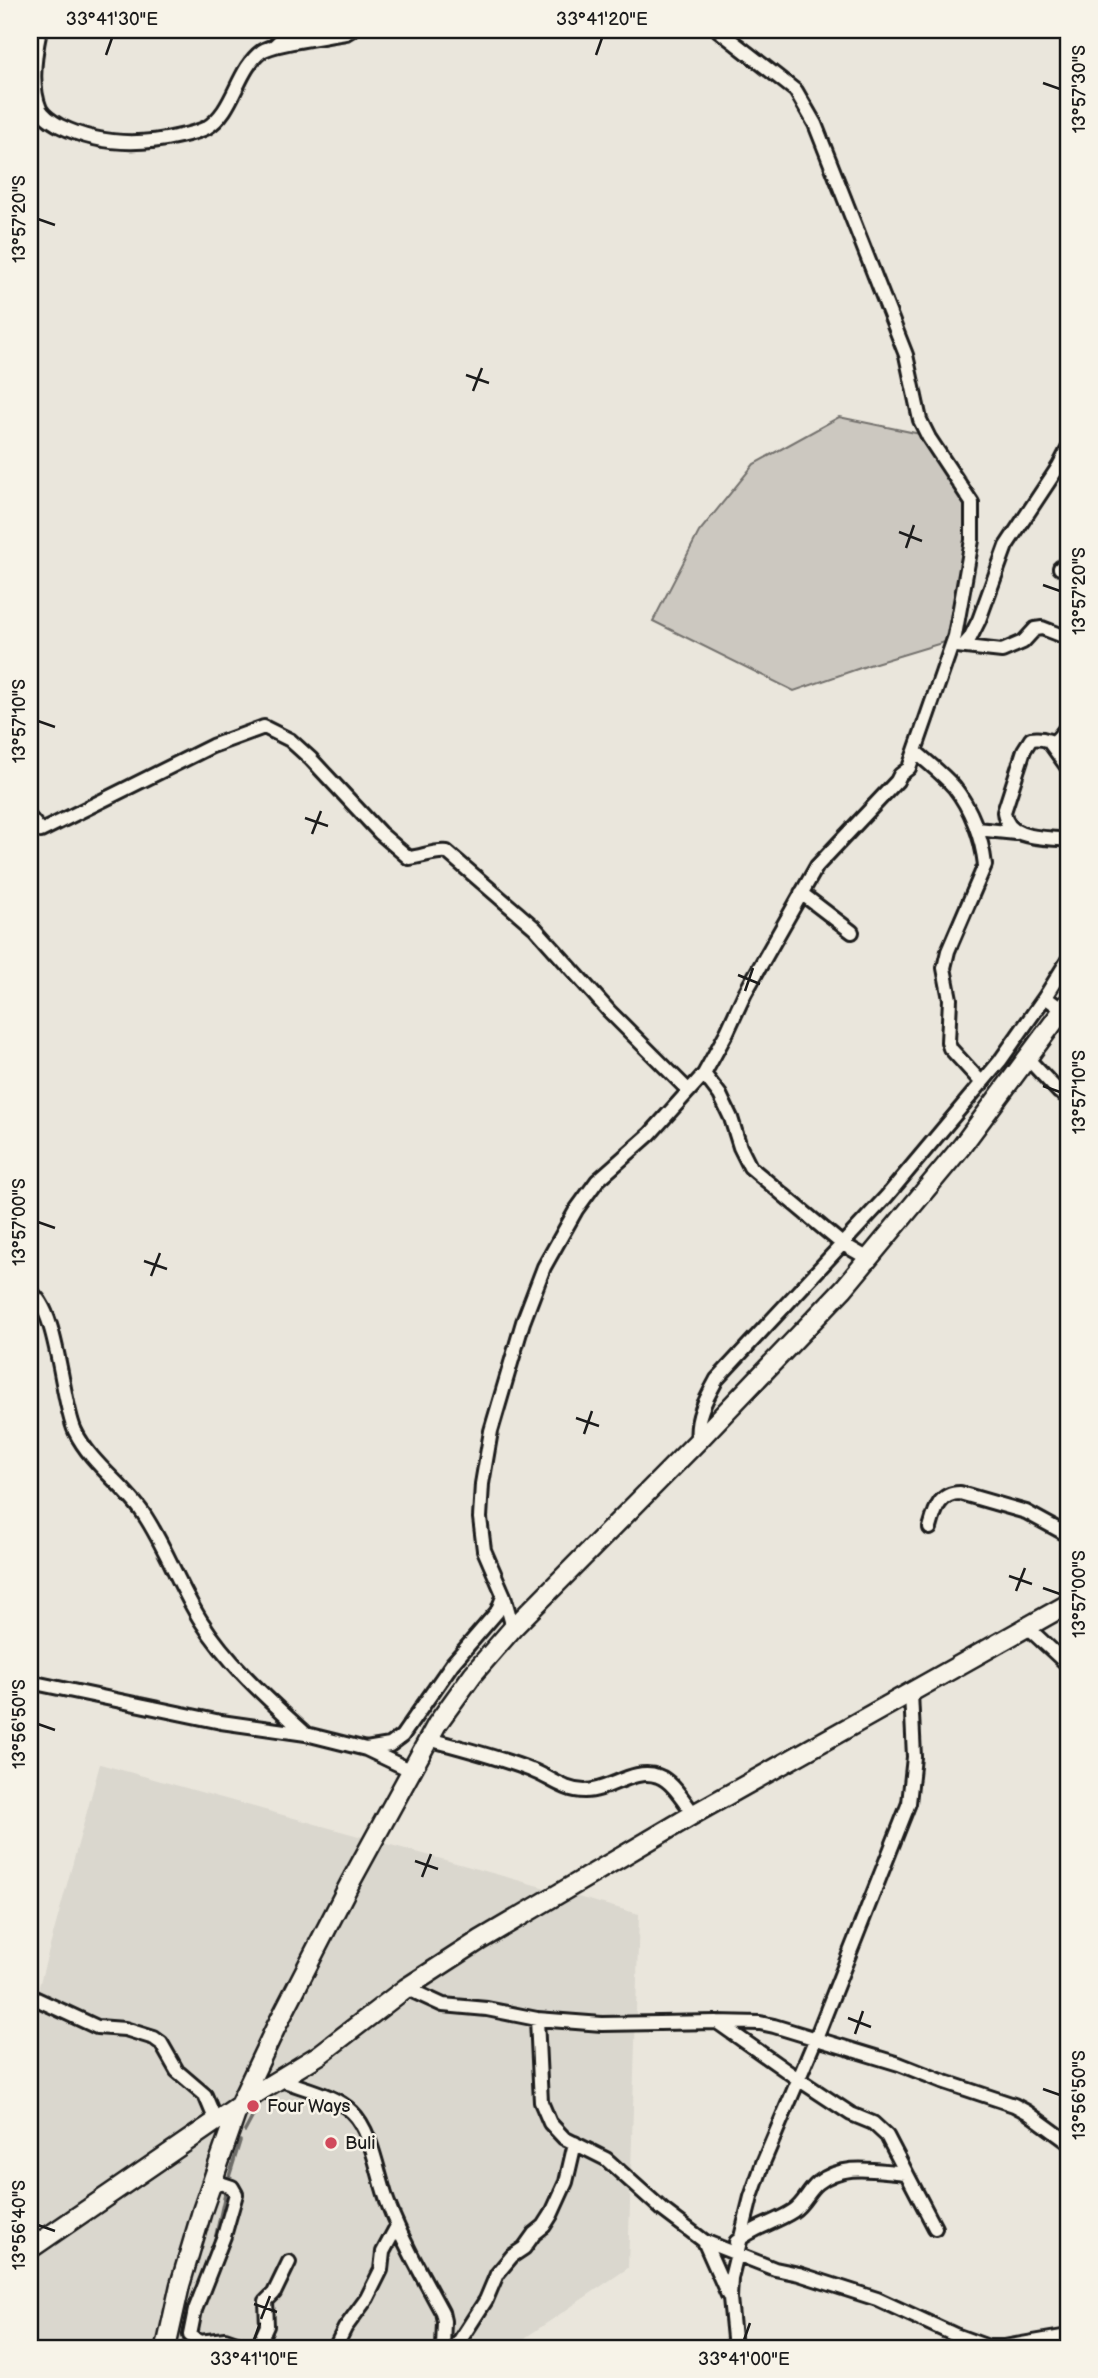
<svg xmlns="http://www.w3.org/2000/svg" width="1098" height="2378" font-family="'Balsamiq Sans',sans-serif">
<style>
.built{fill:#dad7ce}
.green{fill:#ccc8c0;stroke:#74726e;stroke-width:2}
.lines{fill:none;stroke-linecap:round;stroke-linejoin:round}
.stream{stroke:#6d6c68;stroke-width:3.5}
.street-casing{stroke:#1c1c1c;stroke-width:18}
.secondary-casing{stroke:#1c1c1c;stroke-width:23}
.street{stroke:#f7f3e8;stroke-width:12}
.secondary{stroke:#f7f3e8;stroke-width:18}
.ticks{fill:none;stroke:#1c1c1c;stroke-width:2.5}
.poi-dot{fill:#d1495b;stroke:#f7f3e8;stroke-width:2.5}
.labels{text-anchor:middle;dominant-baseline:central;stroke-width:5;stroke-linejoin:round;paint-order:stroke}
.poi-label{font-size:18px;fill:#1c1c1c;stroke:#f7f3e8;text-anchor:start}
.neatline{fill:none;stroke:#1c1c1c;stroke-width:2.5}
.ticks-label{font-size:18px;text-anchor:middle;fill:#1c1c1c}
</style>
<rect width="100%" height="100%" fill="#eae6dc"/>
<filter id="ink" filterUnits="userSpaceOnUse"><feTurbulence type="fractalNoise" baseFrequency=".0143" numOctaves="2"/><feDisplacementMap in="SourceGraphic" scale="14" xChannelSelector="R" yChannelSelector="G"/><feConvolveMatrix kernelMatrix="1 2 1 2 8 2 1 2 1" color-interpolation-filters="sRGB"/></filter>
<g filter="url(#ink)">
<!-- built -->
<path class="built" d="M100,1764L639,1914L628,2268L510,2348H30V2019Z"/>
<!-- green -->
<path class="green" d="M839,417L920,434L969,512L963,556L945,642L869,665L794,691L653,621L699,532L754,464Z"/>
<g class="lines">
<!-- stream -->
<path class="stream" d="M245,2131L260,2103
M228,2180L240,2141
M213,2249L226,2190
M182,2348L185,2334"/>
<!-- street casing -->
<g class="street-casing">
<path id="street" d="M40,30C35,53 30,86 40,109C44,117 53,122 60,126C99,145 139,146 180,136C189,134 198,132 206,128C235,111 236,70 262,51C276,42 327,37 346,33L351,30
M274,46L291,30
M1060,568L1068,563
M957,646L1002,651L1023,642L1035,629L1042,628L1068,638
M963,646L970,638L979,620L1006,546L1059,466L1068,449
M1068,725C1048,754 1055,735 1031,739L1024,750L1004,812C1007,841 1045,837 1068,840
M1050,743L1068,768
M916,752C928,763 943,774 954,787C971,808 982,838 985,865L948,951L944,968L950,999L948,1042L950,1048L982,1083
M30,818L41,831L212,746L264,727L290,740L311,759L380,833L409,858C422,857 435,850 447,852L535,928L609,1011L689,1091
M977,829L1016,833
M801,893L852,932
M1063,1010L1045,997L1068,960
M1028,1059L1059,1092L1068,1097
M704,1074L720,1095L731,1118L740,1147L750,1167L841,1243L869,1259
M30,1292C58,1308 61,1400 75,1431C91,1464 123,1484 143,1513C166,1547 179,1586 201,1621C228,1664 269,1700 306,1734
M698,1441C695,1418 706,1399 717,1379L886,1197L1000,1061L1045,997
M930,1528C935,1510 939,1493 960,1493L1026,1512L1068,1535
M1027,1627L1068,1665
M513,1628L504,1596L484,1550L480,1518L482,1484L491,1431L523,1322L544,1267L576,1210L597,1181L650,1134L704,1074L727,1032L745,993L817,866L897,781L900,775L909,768L955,636L972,540V503L929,438L920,420L906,355L815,124L796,91L718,30
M30,1682L221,1722L306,1734L366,1749L410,1770
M428,1739C462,1748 498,1757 531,1770C550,1777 564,1791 585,1791C609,1791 634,1767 658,1776C673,1781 684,1802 694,1814
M366,1749L390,1745L402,1736L452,1664L497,1612L503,1597
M406,1988L443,2005L487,2009L537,2019L602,2024L716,2022L760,2023L774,2026L899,2064L942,2081L1014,2105L1027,2112L1068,2142
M30,1996L97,2027L125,2029L154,2038L161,2043L177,2071L205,2095L216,2121
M537,2019L541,2102L550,2123L564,2138L606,2159L663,2210L704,2241L728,2295
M717,2022L798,2079L851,2114L873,2123L887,2136L935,2228
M279,2079C301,2088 334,2094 352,2112C373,2132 378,2179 389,2206C403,2242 423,2277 442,2312L444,2321L443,2348
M211,2180L232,2187L236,2194L224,2236L195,2310L190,2335L199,2342L225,2339L251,2348
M704,2241L775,2269L799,2274L877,2299L955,2335L988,2347H1004L1068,2336
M736,2242C753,2227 775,2223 793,2211C804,2204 808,2191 818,2183C845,2162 875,2171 906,2173
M257,2348L267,2326L266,2301L274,2293L289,2262
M335,2348L345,2328L367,2298L381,2270L383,2252L397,2226
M455,2348L486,2300L497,2274L512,2256L524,2248L534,2234L544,2226L551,2215L566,2182L575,2143
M735,2348L730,2298L731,2278L751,2197L763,2163L816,2038L909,1803L914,1757L911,1693"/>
</g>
<!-- secondary casing -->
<g class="secondary-casing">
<path id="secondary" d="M30,2249L260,2091L319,2055L406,1988L480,1940L694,1814L1068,1604
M166,2348L180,2285L202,2211L239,2105L275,2029L350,1883L437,1724L473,1674L513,1628L698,1441L844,1288L962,1146L1068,1003"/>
</g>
<!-- street -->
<use href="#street" class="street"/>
<!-- secondary -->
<use href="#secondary" class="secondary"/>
</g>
</g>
<!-- ticks -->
<path class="ticks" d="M106,55L112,38M596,55L602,38M1043,83L1060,89M38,219L55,225M466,375L489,383M473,391L482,368M899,532L922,541M906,548L914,525M1043,585L1060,591M38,721L55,727M305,818L328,826M312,834L321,811M738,975L760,984M745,991L753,968M1043,1086L1060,1092M38,1222L55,1228M144,1261L167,1269M151,1276L160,1253M576,1418L599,1426M584,1434L592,1411M1009,1576L1032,1584M1043,1588L1060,1594M1016,1591L1025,1568M38,1724L55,1730M415,1861L438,1869M422,1877L431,1854M848,2018L871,2027M855,2034L863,2011M1043,2089L1060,2095M38,2225L55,2231M254,2304L277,2312M261,2319L270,2296M254,2340L260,2323M744,2340L750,2323"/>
<!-- markers -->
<g class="poi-dot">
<circle cx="253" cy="2106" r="7"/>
<circle cx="331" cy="2143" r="7"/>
</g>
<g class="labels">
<!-- poi labels -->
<g class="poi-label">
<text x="267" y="2106">Four Ways</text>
<text x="345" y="2143">Buli</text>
</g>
</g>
<!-- margin -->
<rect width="1098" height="2378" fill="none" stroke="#f7f3e8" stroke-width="77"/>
<rect x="38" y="38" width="1022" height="2302" class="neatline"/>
<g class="ticks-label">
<text x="112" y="25">33°41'30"E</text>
<text x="602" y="25">33°41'20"E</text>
<text transform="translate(1079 89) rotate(-90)" y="6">13°57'30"S</text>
<text transform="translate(19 219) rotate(-90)" y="6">13°57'20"S</text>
<text transform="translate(1079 591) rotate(-90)" y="6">13°57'20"S</text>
<text transform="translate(19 721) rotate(-90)" y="6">13°57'10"S</text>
<text transform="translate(1079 1092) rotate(-90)" y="6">13°57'10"S</text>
<text transform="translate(19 1222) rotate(-90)" y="6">13°57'00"S</text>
<text transform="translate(1079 1594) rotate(-90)" y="6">13°57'00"S</text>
<text transform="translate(19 1724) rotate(-90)" y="6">13°56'50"S</text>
<text transform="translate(1079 2095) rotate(-90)" y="6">13°56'50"S</text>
<text transform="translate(19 2225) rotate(-90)" y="6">13°56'40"S</text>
<text x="254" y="2365">33°41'10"E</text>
<text x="744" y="2365">33°41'00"E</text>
</g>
</svg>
